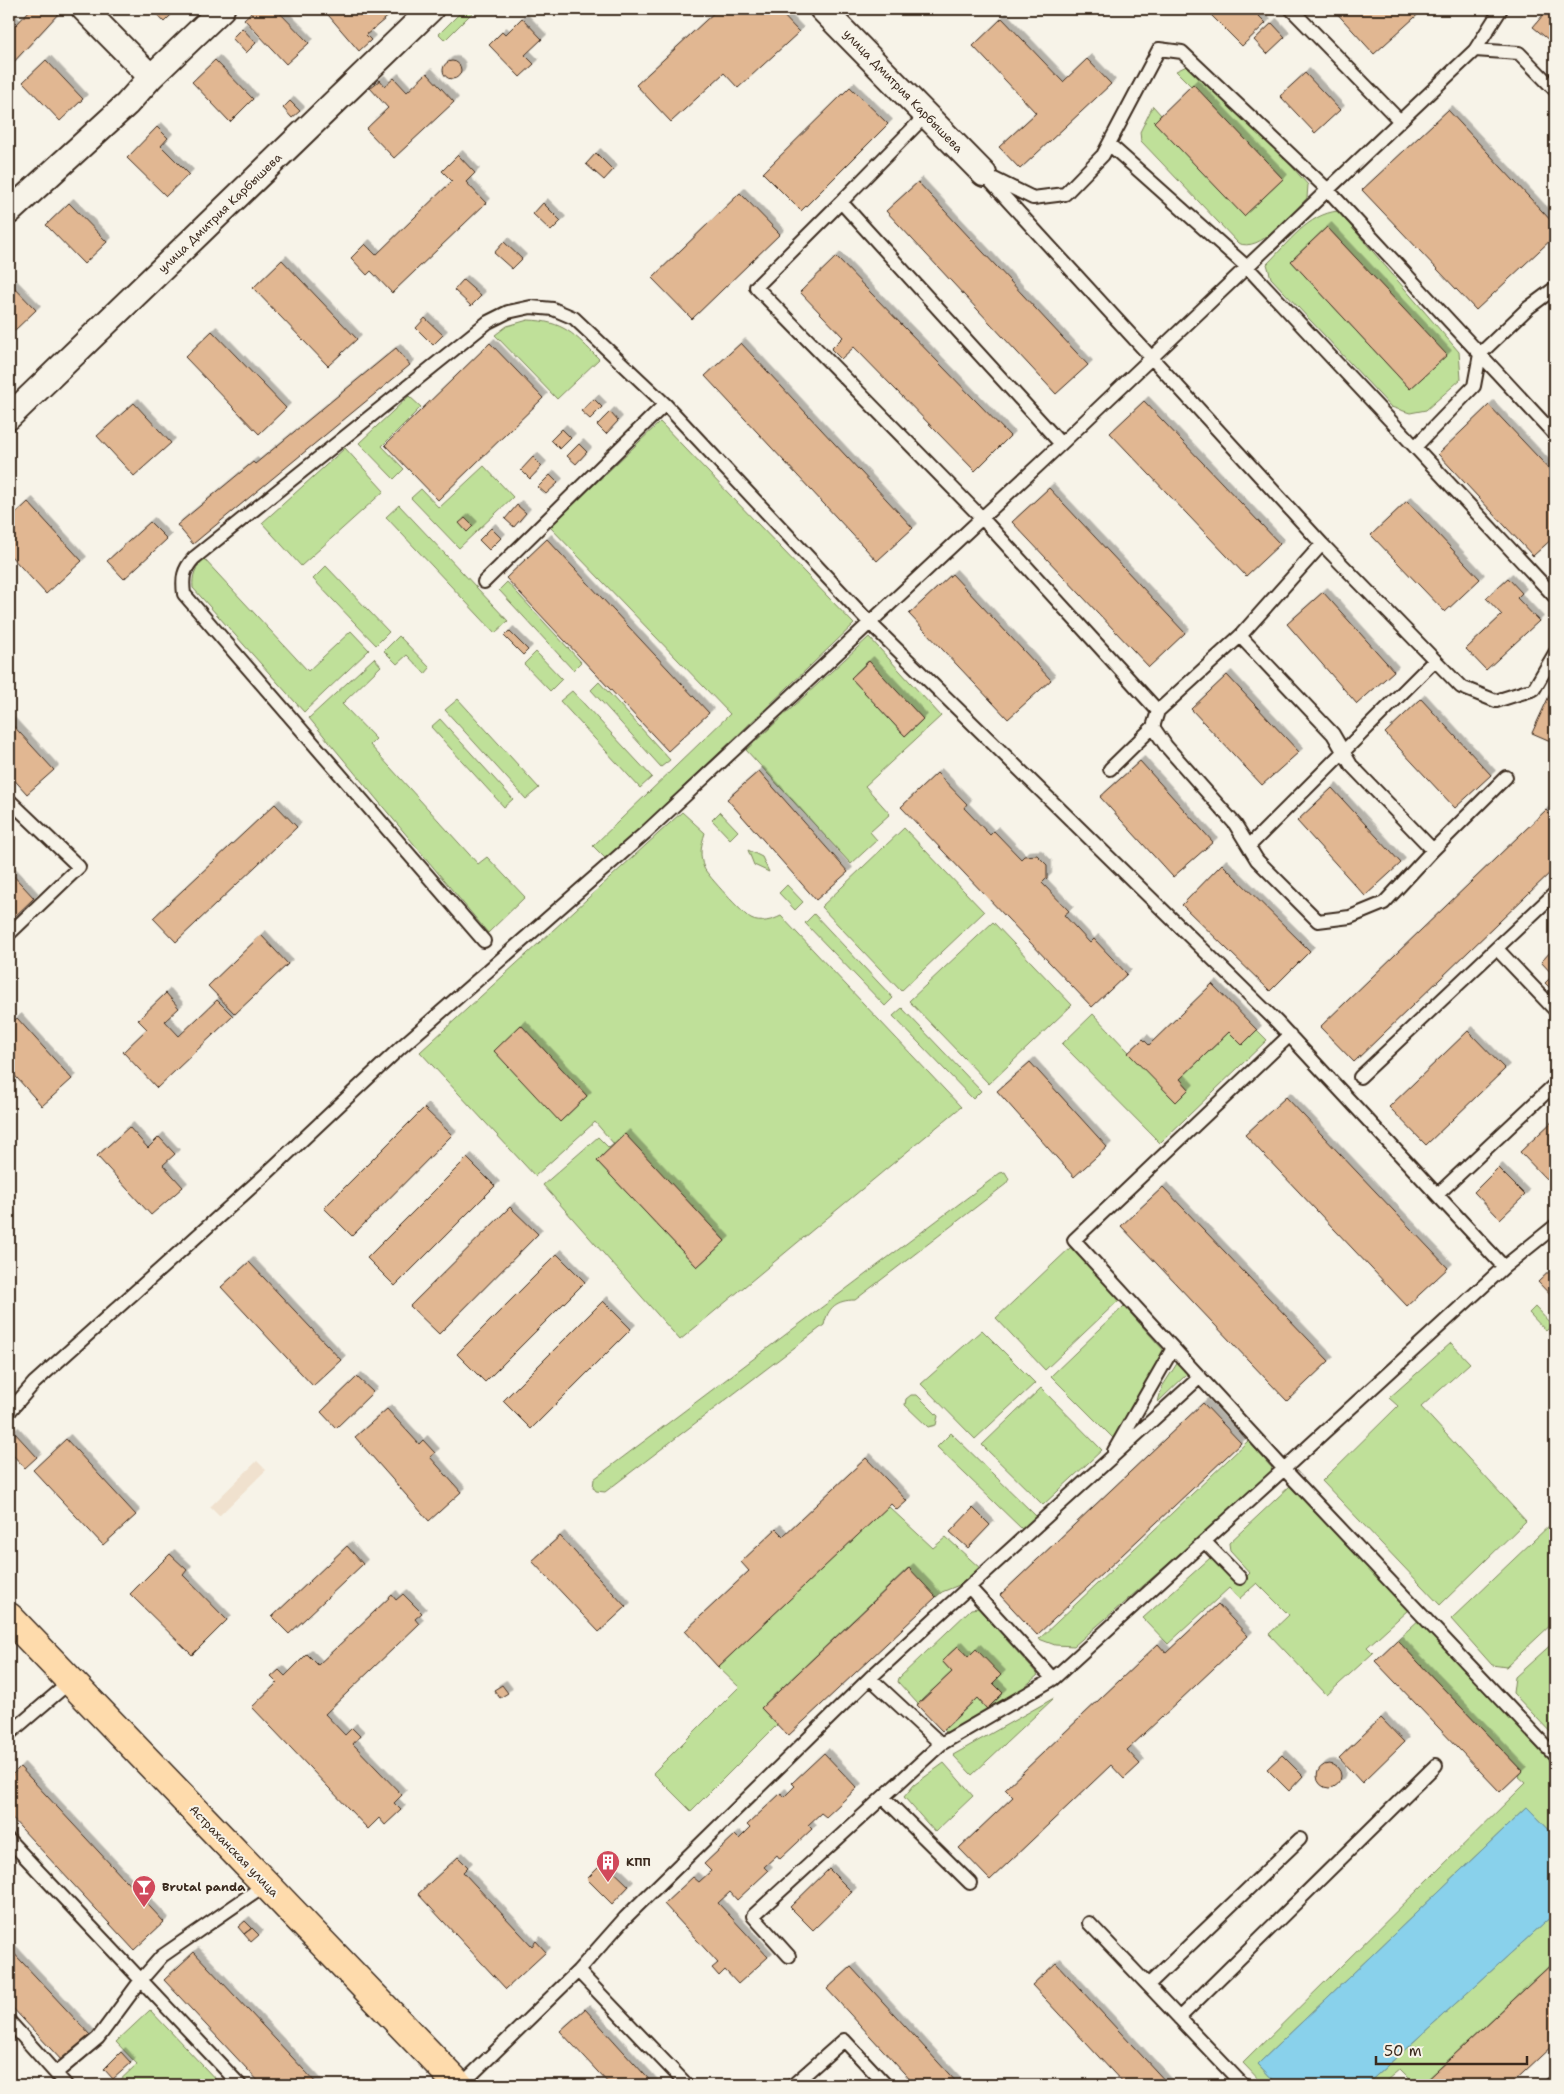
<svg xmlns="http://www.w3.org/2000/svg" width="1564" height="2094" font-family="'Shantell Sans',sans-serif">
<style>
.built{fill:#f0e1ce}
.green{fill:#bfe099;stroke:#7d855c;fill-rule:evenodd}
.water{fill:#89d1eb;stroke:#6a8e99}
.building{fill:#e1b792;stroke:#3b2a1e;filter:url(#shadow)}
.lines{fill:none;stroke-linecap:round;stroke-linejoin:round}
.service-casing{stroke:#3b2a1e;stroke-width:16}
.minor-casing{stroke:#3b2a1e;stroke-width:28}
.primary-casing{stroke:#3b2a1e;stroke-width:31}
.service{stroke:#f7f3e8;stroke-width:12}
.minor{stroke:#f7f3e8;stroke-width:24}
.primary{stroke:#fedbac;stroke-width:28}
.labels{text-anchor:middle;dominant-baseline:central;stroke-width:4;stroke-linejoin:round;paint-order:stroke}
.street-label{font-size:12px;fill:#3b2a1e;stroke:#f7f3e8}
.poi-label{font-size:12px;font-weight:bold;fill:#3b2a1e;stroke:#f7f3e8;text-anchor:start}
</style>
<defs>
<filter id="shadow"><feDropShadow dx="4.5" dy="-4.5" stdDeviation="0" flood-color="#0004"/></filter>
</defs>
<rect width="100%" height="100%" fill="#f7f3e8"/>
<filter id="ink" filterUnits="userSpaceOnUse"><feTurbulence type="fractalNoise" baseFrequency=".02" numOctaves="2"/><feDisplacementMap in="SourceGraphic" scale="10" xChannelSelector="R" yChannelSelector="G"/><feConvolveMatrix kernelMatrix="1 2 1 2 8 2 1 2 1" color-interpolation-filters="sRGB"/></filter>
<g filter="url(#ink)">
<!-- built -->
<path class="built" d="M257,1461L266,1470L219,1516L210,1507Z"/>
<!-- green -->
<path class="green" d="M464,9L474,11L445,40L439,34Z
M1191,64L1213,76L1308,185L1307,198C1292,213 1260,254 1238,243L1141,141L1140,132L1153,106L1161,115L1154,122L1244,215L1283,179L1193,85L1191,86L1176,71Z
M1338,211L1459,352L1461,379L1426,410L1410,413L1391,407L1271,278L1267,264C1288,243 1308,214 1338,211ZM1327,227L1446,355L1410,389L1291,261Z
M528,320C564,321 575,335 599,359L557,399L495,335L507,326Z
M409,396L421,407L382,446L404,469L394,479L359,443Z
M660,422L854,624L607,860L593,846L730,714L550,527Z
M345,448L384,491L301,566L262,523Z
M484,466L513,497L459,548L411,498L421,489L439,508Z
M399,505L508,621L495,633L386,517Z
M204,559L308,671L351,631L369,650L304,712L193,588C192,575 195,568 204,559Z
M326,566L389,632L376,645L313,579Z
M507,582L581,662L573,670L499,590Z
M399,636L430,668L425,674L407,655L397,664L384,651Z
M869,637L941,716L865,786L890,814L870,832L877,840L851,864L746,750ZM868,661L923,719L905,736L851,678Z
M536,652L562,679L550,691L524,664Z
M374,658L381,666L342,704L376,739L370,745L478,864L487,857L525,897L488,933L309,718Z
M599,682L670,760L661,767L591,690Z
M572,691L652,777L640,788L560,701Z
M458,699L539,788L526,799L445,710Z
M440,719L513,799L504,807L431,727Z
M682,812L705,833C701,845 699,856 704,868C707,875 744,915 751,919C760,924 773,920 781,916L961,1107L680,1340L543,1185L598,1137L609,1148L614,1144L595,1122L535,1176L420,1052ZM521,1025L587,1096L561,1121ZM625,1135L725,1241L697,1267L597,1161Z
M720,812L738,831L730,839L712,820Z
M904,828L984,912L901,991L821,907Z
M748,850L762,857L769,872L754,865Z
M787,885L803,902L795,910L779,893Z
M814,914L893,998L885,1006L805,923Z
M993,922L1072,1005L989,1084L909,1001Z
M902,1008L981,1091L973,1099L893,1016Z
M1093,1014L1176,1102L1189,1089L1180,1079L1229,1032L1242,1045L1257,1030L1267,1040L1160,1143L1062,1044Z
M1005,1172L1009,1179L1006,1184L855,1300C837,1300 828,1307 824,1325L605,1492L596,1491L593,1487L594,1479L1000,1173Z
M1072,1246L1121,1298L1045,1370L996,1318Z
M1124,1306L1166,1353L1113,1438L1051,1376Z
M1535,1307L1552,1325L1546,1331L1529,1313Z
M982,1330L1035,1383L975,1439L921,1384Z
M1451,1343L1470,1363L1421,1407L1526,1521L1440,1605L1322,1481L1398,1406L1389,1398Z
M1178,1362L1188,1373L1158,1402L1162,1387Z
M1041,1388L1102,1450L1043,1505L982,1445Z
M911,1395H917L938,1416L936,1425L928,1427L905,1405L906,1399Z
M951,1433L1036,1516L1023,1530L937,1447Z
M1248,1441L1272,1468L1268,1477L1074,1646L1055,1645L1039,1639Z
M1290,1486L1408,1610L1367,1647L1373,1653L1327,1695L1269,1634L1289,1615L1257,1583L1239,1599L1229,1588L1168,1644L1143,1618L1210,1558L1219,1563L1239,1584L1250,1573L1230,1551L1229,1543Z
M888,1506L933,1548L946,1537L981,1569L969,1581L942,1592L936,1597L908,1568L761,1708L777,1725L691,1811L653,1773L739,1687L718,1667Z
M1553,1522L1555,1525V1621L1506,1667L1492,1665L1451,1619Z
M978,1608L1038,1675C1014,1696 979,1728 946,1732L944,1730L977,1698L987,1709L1003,1694L993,1683L1001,1675L976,1650L968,1657L958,1646L942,1661L952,1672L918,1704L898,1682L899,1678L971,1609Z
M1422,1617L1555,1762V1836L1527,1807L1258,2064L1278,2085H1264L1243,2063L1526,1783L1518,1776L1522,1771L1397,1640Z
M1555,1641V1737L1513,1693L1515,1677Z
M1054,1698L972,1775L953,1755Z
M944,1763L973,1796L935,1832L904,1797L914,1785Z
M1555,1913V1961L1422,2085H1416L1400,2069L1381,2085H1366Z
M150,2010L221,2085H115L137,2064L116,2042Z"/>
<!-- water -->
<path class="water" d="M1527,1807L1555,1836V1913L1366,2085H1278L1258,2064Z"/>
<!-- building -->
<path class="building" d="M31,9H55L59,13L11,65L9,62V18L16,25Z
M152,9H177L164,22Z
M255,9H276L309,43L286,64L244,19Z
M323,9H397L366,35L371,40L359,51Z
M718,9H777L799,32L738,88L724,73L671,122L636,85Z
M1205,9H1252L1266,23L1242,46Z
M1333,9H1424L1374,54Z
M1548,9L1555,10V45L1533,27Z
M522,18L542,39L525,55L534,64L520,77L489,45L502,32L505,35Z
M1002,18L1063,82L1087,59L1111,84L1020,169L999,147L1036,113L973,46Z
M1272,23L1285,37L1267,54L1254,40Z
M242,28L256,43L246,53L232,38Z
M46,60L83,99L60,121L23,82Z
M215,60L253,99L230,122L192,82Z
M443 70a9 9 0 1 1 18 0a9 9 0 1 1-18 0Z
M427,73L454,102L394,158L366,129L388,108L370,88L380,80L385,86L394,78L407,92Z
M1305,73L1340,110L1315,133L1280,96Z
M1193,84L1283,179L1244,216L1154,122Z
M850,87L888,124L801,211L763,173Z
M290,101L300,111L292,118L283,108Z
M1448,110L1555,225V236L1476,310L1362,190Z
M157,127L168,138L161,146L189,174L166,196L127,158Z
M596,153L613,170L604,180L586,164Z
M458,155L475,173L466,182L486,203L392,293L371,271L367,275L351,258L365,244L376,255L452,181L442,171Z
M918,182L1088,365L1056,394L886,211Z
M740,193L780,234L692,319L652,278Z
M69,203L107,242L84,264L46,225Z
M543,203L561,221L551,231L533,214Z
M1327,227L1447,355L1410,389L1291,261Z
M504,242L522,259L512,269L494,253Z
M836,257L1010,436L975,471L854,347L841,359L831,349L843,337L800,292Z
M282,260L357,339L328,366L253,288Z
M463,280L481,296L471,306L454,290Z
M9,282L36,310L13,332L9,328Z
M425,318L443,335L433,345L416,328Z
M212,331L286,408L259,434L185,357Z
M490,343L543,398L438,500L385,445Z
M741,343L913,528L877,561L705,376Z
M396,348L410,365L193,544L177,525L253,462L255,464Z
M594,399L602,407L590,419L581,411Z
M1144,401L1280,544L1246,576L1110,433Z
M134,403L171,443L134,476L97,436Z
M1489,405L1555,475V536L1533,556L1438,454Z
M610,412L618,421L606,434L597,425Z
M562,429L571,438L560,449L551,440Z
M579,444L587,452L576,464L567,456Z
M533,457L542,466L530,479L521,470Z
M550,475L558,483L546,494L538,487Z
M1049,488L1185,633L1149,667L1012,522Z
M1407,501L1480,579L1445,612L1371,535Z
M28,502L82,561L46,594L9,554V520Z
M517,505L526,513L514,527L505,519Z
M465,518L473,526L467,532L459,523Z
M150,522L167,539L124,579L107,561Z
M491,528L501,538L489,550L479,540Z
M547,539L709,713L668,751L506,578Z
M952,574L1051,680L1008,719L909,614Z
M1508,578L1522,593L1517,598L1539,621L1486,670L1466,649L1502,615L1486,598Z
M1323,592L1394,671L1357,704L1287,624Z
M509,631L528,650L523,655L504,636Z
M869,661L923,719L905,736L851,678Z
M1227,675L1299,752L1262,785L1191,709Z
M1555,683V743L1532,733Z
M1421,699L1491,775L1455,808L1385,733Z
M9,721L54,770L27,794L9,774Z
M1140,761L1213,842L1173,877L1100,797Z
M759,771L848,872L816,900L727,799Z
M937,773L967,804L964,808L990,835L994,831L1021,859L1024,856L1037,855L1047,865V878L1042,883L1069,911L1064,915L1090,943L1094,939L1127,974L1092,1007L901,807Z
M1332,788L1401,863L1365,896L1297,821Z
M275,804L297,827L176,942L153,918Z
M1546,810L1555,820V868L1354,1062L1320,1027Z
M1222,864L1310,951L1270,991L1182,905Z
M10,872L34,898L9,922V873Z
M261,935L288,964L235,1014L208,986Z
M1555,947V993L1545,983L1553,975L1541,962Z
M1212,984L1257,1030L1242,1045L1229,1032L1180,1079L1189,1089L1176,1102L1128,1053L1143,1039L1149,1045Z
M166,993L179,1008L165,1021L179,1036L217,1000L233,1016L157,1088L123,1052L147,1029L138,1020Z
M17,1018L72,1079L42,1106L9,1069V1026Z
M521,1025L587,1096L560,1122L494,1051Z
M1468,1031L1505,1069L1426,1145L1389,1107Z
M1030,1062L1107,1147L1074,1177L997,1091Z
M1286,1097L1448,1268L1407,1306L1245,1135Z
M424,1108L452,1135L352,1236L324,1208Z
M1555,1119V1170L1546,1179L1520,1152Z
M129,1127L148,1148L159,1137L175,1154L163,1165L183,1187L151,1215L97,1156Z
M625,1134L725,1241L697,1267L597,1161Z
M467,1158L495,1186L395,1286L367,1258Z
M1498,1168L1525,1195L1500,1219L1474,1192Z
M1163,1187L1329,1361L1287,1401L1121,1226Z
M510,1207L538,1234L439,1334L410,1306Z
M557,1254L585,1282L485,1382L457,1354Z
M249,1262L341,1360L313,1386L221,1287Z
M1555,1266V1300L1538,1282Z
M603,1301L631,1329L531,1429L503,1401Z
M357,1377L373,1392L336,1428L321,1412Z
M1203,1403L1241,1443L1037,1635L1000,1595Z
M387,1409L419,1444L423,1440L435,1453L430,1457L461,1492L429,1521L355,1437Z
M14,1432L37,1457L25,1468L9,1451V1436Z
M66,1439L136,1515L103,1545L33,1470Z
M866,1458L907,1501L897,1510L891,1504L718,1667L685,1631L749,1571L741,1562L776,1529L783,1536Z
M973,1508L990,1525L968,1548L950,1532Z
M560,1536L626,1607L599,1632L532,1561Z
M347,1546L363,1564L289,1634L272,1617Z
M170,1554L187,1570L183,1575L227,1620L192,1655L130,1594Z
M909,1568L936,1597L788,1736L761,1708Z
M403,1594L422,1613L415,1619L419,1624L325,1714L345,1735L352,1728L360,1736L353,1744L402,1795L394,1803L401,1810L385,1825L379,1818L368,1829L252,1707L277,1683L271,1677L279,1670L285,1676L307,1654L318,1665L392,1595L396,1600Z
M1218,1604L1248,1636L1127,1750L1140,1764L1124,1779L1111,1765L990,1880L959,1848L1013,1797L1005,1789L1158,1644L1166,1653Z
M1397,1640L1522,1771L1500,1792L1375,1661Z
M958,1646L968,1657L976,1649L1001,1675L993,1683L1003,1693L987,1709L977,1698L942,1731L917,1705L952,1672L942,1661Z
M502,1685L508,1693L500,1698L494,1690Z
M1381,1718L1404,1742L1362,1783L1339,1758Z
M824,1753L857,1788L826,1817L821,1813L808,1825L812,1829L780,1859L777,1855L764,1867L768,1871L737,1900L730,1892L718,1903L768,1957L738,1984L725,1970L719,1976L712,1968L718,1963L664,1904L693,1877L699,1882L711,1871L704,1864L735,1835L739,1839L750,1828L747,1825L781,1793L784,1797L795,1786L792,1783Z
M1282,1755L1303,1776L1289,1791L1267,1769Z
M1317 1776a12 12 0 1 1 24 0a12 12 0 1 1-24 0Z
M20,1767L164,1922L134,1950L9,1815V1778Z
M458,1857L468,1867L463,1872L532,1946L536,1941L546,1952L506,1989L418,1894Z
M604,1862L629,1886L612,1904L587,1879Z
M829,1869L852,1892L813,1930L790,1907Z
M245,1921L252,1928L244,1934L238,1927Z
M252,1928L259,1935L251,1942L244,1934Z
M9,1948L91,2036L63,2062L9,2004Z
M194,1952L318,2085H262L164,1980Z
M1555,1961V2043L1510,2085H1422Z
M1056,1963L1169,2085H1125L1032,1985Z
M851,1967L959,2085H915L827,1989Z
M585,2009L654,2085H610L560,2031Z
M121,2052L131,2063L113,2079L104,2069Z"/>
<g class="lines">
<!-- service casing -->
<g class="service-casing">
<path id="service" d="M1291,9L1400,121L1475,50L1519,53L1555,90
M1475,50L1501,9
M1109,144L1248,268L1555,597
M984,174L1033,198L1065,194L1103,155L1159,49L1182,52L1327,189L1555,435
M989,180L1322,544L1240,636L1158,711
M841,202L926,115
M1061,444L841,202L756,287L982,518L1158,711L1153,727L1166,746L1235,824L1257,860L1318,921L1350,917L1384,903L1433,850L1506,777
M1415,447L1474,386L1480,354L1528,308L1555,288
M1322,544L1461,687L1496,701L1534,689L1555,653
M484,582L665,404
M1240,636L1333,734L1351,765L1433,850
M1110,769L1153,727
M9,800L79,867L9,934
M1249,846L1435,660
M484,941L184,594C182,578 183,570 194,558L488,322L508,312L531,307L553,309L574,318L665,404L870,623L1277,1022L1504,1267
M1497,949L1555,1010
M1290,1035L1074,1240L1284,1469L1555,1756
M1360,1077L1555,893
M1438,1194L1555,1084
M9,1412L34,1383L265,1175L400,1048L645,833L1061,444L1400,121
M1114,1451L1173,1348
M1205,1542L1240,1578
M969,1587L1200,1377
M1053,1679L969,1587L870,1678L941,1744L1053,1679L1284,1469L1504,1267L1555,1226
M9,1734L71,1681
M883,1797L970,1883
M9,1840L240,2085
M1089,1923L1243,2085
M789,1956L753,1916L941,1744
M578,1971L687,2085
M1148,1985L1300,1839
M1179,2018L1436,1765
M9,2021L66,2085
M56,2073L98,2038L141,1980L162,1956L266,1884
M461,2085L578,1971L625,1918L870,1678
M793,2085L844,2040L886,2085
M1551,2085L1555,2082"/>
</g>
<!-- minor casing -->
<g class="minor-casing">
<path id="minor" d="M822,9L984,174
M151,77L222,9
M9,212L127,104L151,77L84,9
M9,417L431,9"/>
</g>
<!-- primary casing -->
<g class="primary-casing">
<path id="primary" d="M9,1617L459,2085"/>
</g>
<!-- service -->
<use href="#service" class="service"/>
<!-- minor -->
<use href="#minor" class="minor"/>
<!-- primary -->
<use href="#primary" class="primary"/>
</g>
</g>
<!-- icons -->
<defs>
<g id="building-pin" transform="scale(1.25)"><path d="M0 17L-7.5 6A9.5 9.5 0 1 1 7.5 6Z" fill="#d1495b" stroke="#f7f3e8"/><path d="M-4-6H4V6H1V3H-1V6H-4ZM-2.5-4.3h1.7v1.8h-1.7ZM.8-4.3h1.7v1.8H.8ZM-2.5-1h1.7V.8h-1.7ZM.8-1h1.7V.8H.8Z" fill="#fff"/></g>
<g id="bar-pin" transform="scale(1.25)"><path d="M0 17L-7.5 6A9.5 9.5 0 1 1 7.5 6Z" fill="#d1495b" stroke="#f7f3e8"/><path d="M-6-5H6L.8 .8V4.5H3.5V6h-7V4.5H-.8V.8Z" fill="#fff"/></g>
</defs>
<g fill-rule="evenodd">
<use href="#building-pin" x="608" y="1862"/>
<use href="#bar-pin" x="144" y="1887"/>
</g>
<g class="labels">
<!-- street labels -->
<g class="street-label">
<text transform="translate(903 91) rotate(46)">улица Дмитрия Карбышева</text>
<text transform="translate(220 213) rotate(-44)">улица Дмитрия Карбышева</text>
<text transform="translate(234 1851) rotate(46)">Астраханская улица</text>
</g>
<!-- poi labels -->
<g class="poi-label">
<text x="626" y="1862">КПП</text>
<text x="162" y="1887">Brutal panda</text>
</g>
</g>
<!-- margin -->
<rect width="1564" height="2094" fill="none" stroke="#f7f3e8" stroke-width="30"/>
<rect x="15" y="15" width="1534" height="2064" fill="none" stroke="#3b2a1e" stroke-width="2" filter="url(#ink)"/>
<!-- scale -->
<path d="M1376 2056v8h151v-8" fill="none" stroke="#3b2a1e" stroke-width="2.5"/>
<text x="1384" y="2056" font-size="15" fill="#3b2a1e" stroke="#f7f3e8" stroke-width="4" paint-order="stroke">50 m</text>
</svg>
